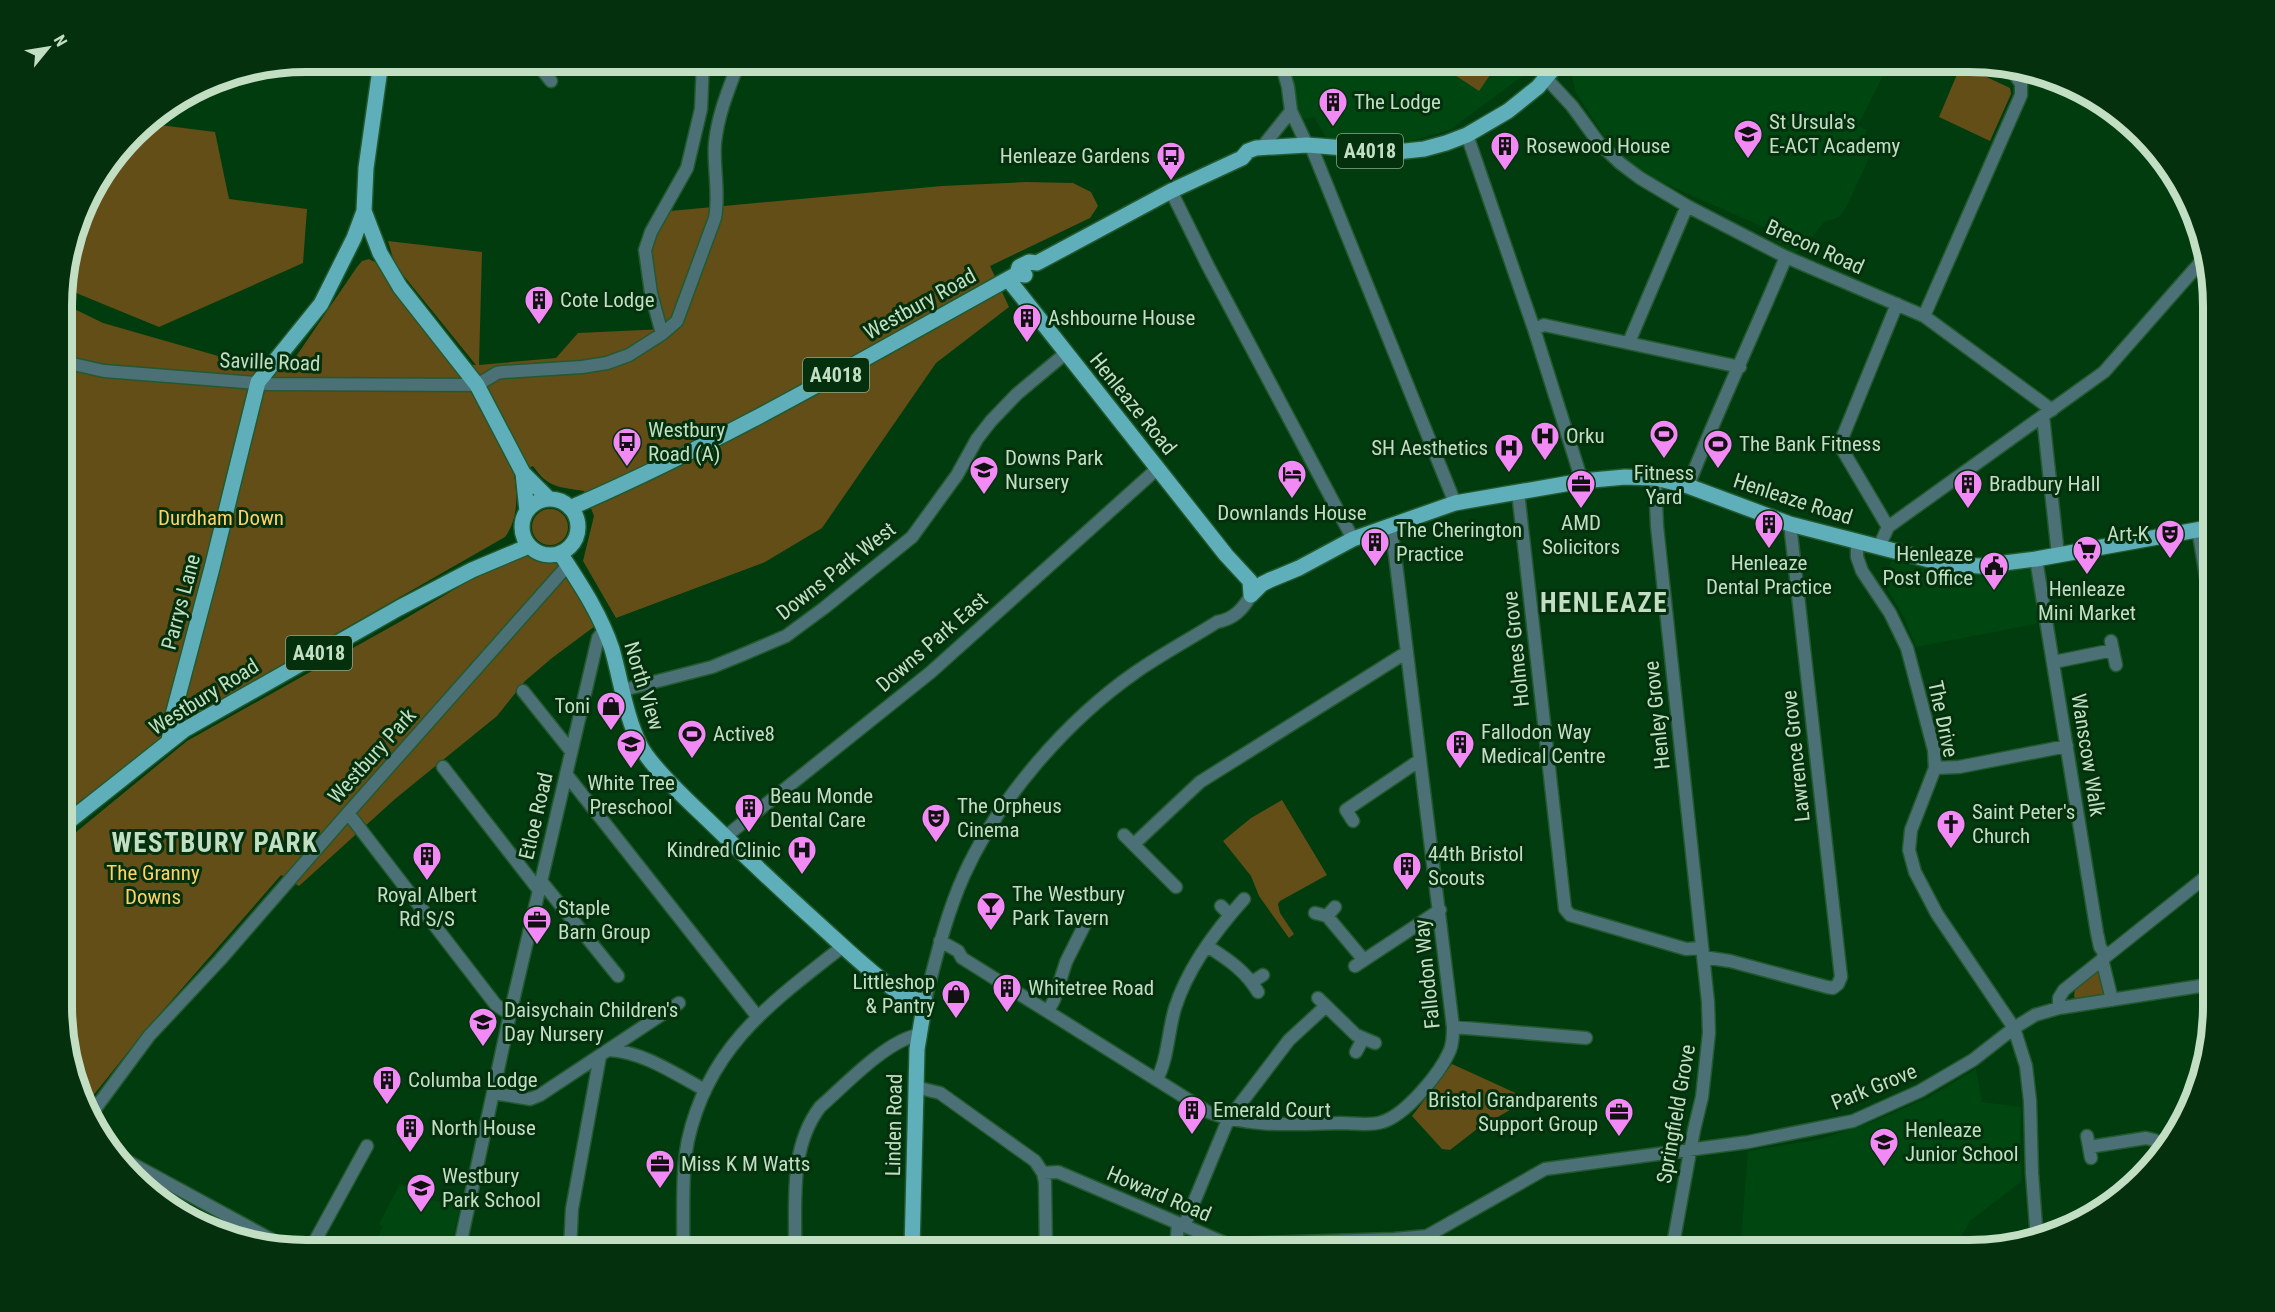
<svg xmlns="http://www.w3.org/2000/svg" width="2275" height="1312" font-family="'Roboto Condensed',sans-serif">
<style>
.built{fill:#004611}
.green{fill:#634e18}
.lines{fill:none;stroke-linecap:round;stroke-linejoin:round}
.minor-casing{stroke:#23592f;stroke-width:15}
.major-casing{stroke:#23592f;stroke-width:18}
.minor{stroke:#4b7075;stroke-width:12}
.major{stroke:#5eafb9;stroke-width:15}
.labels{text-anchor:middle;dominant-baseline:central;stroke-width:6;stroke-linejoin:round;paint-order:stroke}
.shield{fill:#05300d;stroke:#89aa8c;stroke-width:1.5}
.shield-label{font-size:20px;font-weight:bold;fill:#c2dec3}
.poi-label{font-size:21px;fill:#c2dec3;stroke:#05300d;text-anchor:start}
.street-label{font-size:21px;fill:#c2dec3;stroke:#05300d}
.park-label{font-size:21px;fill:#ffd166;stroke:#05300d}
.district-label{font-size:27px;font-weight:bold;letter-spacing:1.5px;fill:#c2dec3;stroke:#05300d}
.rim{fill:none;stroke:#c2dec3;stroke-width:8}
</style>
<rect width="100%" height="100%" fill="#003c0e"/>
<!-- built -->
<path class="built" d="M1284,62H1533L1525,74L1450,130L1411,141L1361,143L1329,138L1326,137L1314,117L1306,119L1296,116Z
M1571,62H1890L1858,125L1867,131L1859,148L1870,156L1846,208L1839,217L1824,222L1801,250L1793,254L1767,234L1770,230L1661,182L1629,162L1604,136L1576,93L1570,69Z
M1891,561L1959,575L2031,566L2040,623L1916,647L1904,618L1884,583Z
M1976,1069L1982,1102L2021,1107L2020,1154L2022,1181L1970,1221L1954,1250H1740L1748,1151L1821,1139L1872,1122L1927,1098Z
M400,1184L420,1189L418,1198L460,1205L451,1250H372L383,1226L379,1224Z"/>
<!-- green -->
<path class="green" d="M1435,62H1499L1479,91Z
M1961,65L2010,88L2011,94L1990,141L1939,117Z
M144,123L215,132L229,199L307,209L303,263L159,327L64,288V274L87,197Z
M1026,182L1073,183L1091,192L1098,206L1090,218L990,266L1009,307L936,363L822,528L765,562L616,618L583,561L594,516L584,491C559,487 548,488 533,466L514,475C518,495 518,520 505,537L199,712L64,813V304L103,323L232,360L293,361L357,267L362,261L369,259L375,262L451,364L476,365L395,265L388,241L482,252L479,365L556,358L578,333L664,329C657,300 640,260 656,231C660,224 665,218 670,211L942,186Z
M532 527a18 18 0 1 1 36 0a18 18 0 1 1-36 0Z
M522,549L566,561L595,626L552,658L525,681L497,716L395,799L299,886L281,875L144,1032L88,1102L64,1038V842L187,741L403,620Z
M1282,800L1327,875L1280,901L1278,904L1280,913L1294,934L1289,938L1259,896L1251,876L1223,841L1251,818Z
M2099,968L2105,996L2079,1001L2074,997L2075,988Z
M1452,1064L1529,1099L1477,1129L1450,1150L1442,1149L1412,1116Z"/>
<g class="lines">
<!-- minor casing -->
<g class="minor-casing">
<path id="minor" d="M536,62L551,81
M1281,62L1288,87L1291,111L1307,145
M1546,78L1572,106L1599,143L1620,163L1640,178L1687,206L1786,257L1924,316L2052,410
M1467,135L1534,329L1582,481
M1263,146L1291,111
M1311,146L1455,503
M1171,191L1208,266L1353,539
M1924,316L2021,95V84L2010,67
M1534,329L1544,325L1740,367
M662,334L651,293L645,250L651,232L687,168L701,109L703,62
M1629,342L1687,206
M64,362L104,371L268,384L477,385L497,373L503,372L582,367L607,363L629,355L662,334L677,321L715,218C720,193 713,168 715,143C718,114 729,88 739,62
M2043,416L2058,555
M1655,478L1657,526L1708,1002L1709,1033L1702,1097L1694,1130L1672,1250
M1688,486C1718,409 1754,334 1786,257
M1518,492L1565,909L1570,915L1686,949L1701,948
M1888,527L1842,449L1843,436L1897,304
M2198,529L2213,618
M1857,542V557L1862,571L1890,613L1907,648L1934,750L1935,768L1911,830L1909,850L1915,872L1937,914L2014,1028L2026,1066L2030,1101L2032,1173L2037,1240
M1879,547L1888,527L2104,372L2206,256
M2036,559L2097,933L2100,947L2106,956
M2111,641L2116,665
M2054,662L2113,650
M623,690L712,667L744,654L786,636L824,608L912,537L957,475L977,439L991,421L1017,394L1066,353
M523,691L571,751
M443,767L538,889
M1935,768L1959,767L2067,746
M566,774L757,1016
M348,813L496,1005L510,1014
M1353,821L1346,810L1420,760
M1124,835L1176,887
M725,837L931,672L1158,468
M1134,844L1200,782L1407,652
M541,881L618,976
M1221,906L1230,915
M1315,913L1327,916L1335,907
M1327,916L1363,959
M940,941L958,951L962,958L1208,1112C1250,1128 1296,1124 1341,1123C1353,1123 1370,1126 1382,1122C1406,1115 1441,1072 1450,1050C1453,1043 1453,1035 1453,1027L1394,547L1389,525
M1207,946C1227,959 1245,970 1258,992
M1703,957L1730,961L1827,987L1833,988L1838,984L1841,977L1790,524
M2102,959L2112,1000
M1355,966L1440,910
M1252,982L1263,975
M1318,998L1356,1035L1375,1043
M925,1001C936,958 946,915 964,875C999,798 1067,720 1136,672C1162,654 1190,639 1217,622C1234,619 1243,609 1251,595
M2059,1008V998L2064,990L2213,871
M1048,1011L1054,1000L1066,962L1088,918
M1453,1027L1586,1038
M609,1050C644,1052 675,1074 705,1090
M1356,1052L1363,1039
M1157,1079C1168,1059 1168,1031 1175,1008C1188,967 1216,930 1244,899
M915,1087L940,1093L1035,1161L1043,1173L1045,1182L1046,1250
M493,1093L530,1099L540,1095L679,1003
M92,1113L149,1036L220,960L348,813L568,565
M2087,1136L2091,1158
M2089,1147L2146,1138L2154,1140L2164,1146
M118,1156L287,1248
M1043,1173L1058,1172L1227,1244L1394,1239L1427,1236L1545,1169L1748,1142L1853,1121L1920,1091L1973,1060L2014,1028L2035,1015L2059,1008L2213,984
M1184,1226L1228,1120L1289,1040L1326,1006
M310,1250L367,1146
M459,1250L510,1014L598,638L605,629
M570,1250L572,1209L600,1056
M683,1250C684,1215 681,1175 688,1140C709,1046 771,1003 842,947
M795,1250C796,1201 789,1148 820,1107C845,1085 886,1041 918,1035
M1176,1250L1178,1223"/>
</g>
<!-- major casing -->
<g class="major-casing">
<path id="major" d="M364,211L380,253L400,287L477,385L523,473L549,499
M1017,274L1019,267L1029,262L1037,263L1171,191L1242,158L1248,151L1256,148L1307,145L1396,152L1424,149L1446,143L1467,135L1508,111L1538,87L1559,62
M1008,279L1226,555L1250,581L1251,595
M523,473L527,511
M522 527a28 28 0 1 1 56 0a28 28 0 1 1-56 0Z
M570,508C725,441 870,355 1017,274L1025,275
M560,553C580,584 600,613 612,649C621,680 625,715 640,745C650,766 689,802 707,819C745,856 783,892 823,928C847,950 872,974 899,993C907,998 915,1000 925,1001L917,1049L912,1250
M1251,595L1262,584L1270,580L1299,568L1353,539L1455,503L1582,481L1625,477L1655,478L1688,486L1790,524L1945,564L1980,566L2036,559L2213,527
M169,741L173,715L212,568L258,382L321,304L354,238L364,211L366,168L381,62
M64,825L184,730L399,608L472,570L529,546"/>
</g>
<!-- minor -->
<use href="#minor" class="minor"/>
<!-- major -->
<use href="#major" class="major"/>
</g>
<!-- icons -->
<defs>
<g id="building-pin" transform="scale(1.5)"><path d="M0 17L-7.5 6A9.5 9.5 0 1 1 7.5 6Z" fill="#f18af4" stroke="#05300d"/><path d="M-4-6H4V6H1V3H-1V6H-4ZM-2.5-4.3h1.7v1.8h-1.7ZM.8-4.3h1.7v1.8H.8ZM-2.5-1h1.7V.8h-1.7ZM.8-1h1.7V.8H.8Z" fill="#111"/></g>
<g id="school-pin" transform="scale(1.5)"><path d="M0 17L-7.5 6A9.5 9.5 0 1 1 7.5 6Z" fill="#f18af4" stroke="#05300d"/><path d="M0-5L7-2L0 1L-7-2ZM-4 1L0 2.5L4 1V4Q0 6-4 4Z" fill="#111"/></g>
<g id="bus-pin" transform="scale(1.5)"><path d="M0 17L-7.5 6A9.5 9.5 0 1 1 7.5 6Z" fill="#f18af4" stroke="#05300d"/><path d="M-5-6H5V4H4V6H2V4H-2V6H-4V4H-5ZM-3.5-4V0h7V-4ZM-3.5 1.2v1.5H-2V1.2ZM2 1.2v1.5H3.5V1.2Z" fill="#111"/></g>
<g id="stadium-pin" transform="scale(1.5)"><path d="M0 17L-7.5 6A9.5 9.5 0 1 1 7.5 6Z" fill="#f18af4" stroke="#05300d"/><path d="M0-5a6.5 5 0 1 0 0 10a6.5 5 0 1 0 0-10ZM-3.5-1.8h7v3.6h-7Z" fill="#111"/></g>
<g id="hospital-pin" transform="scale(1.5)"><path d="M0 17L-7.5 6A9.5 9.5 0 1 1 7.5 6Z" fill="#f18af4" stroke="#05300d"/><path d="M-5-5h3v3.5h4V-5h3V5h-3V1.5h-4V5h-3Z" fill="#111"/></g>
<g id="hotel-pin" transform="scale(1.5)"><path d="M0 17L-7.5 6A9.5 9.5 0 1 1 7.5 6Z" fill="#f18af4" stroke="#05300d"/><path d="M-6-4.5h1.5V1H6V5H4.5V3h-9V5H-6ZM-4 0a1.8 1.8 0 1 1 3.6 0ZM.5 0V-2.5h3Q6-2.5 6 0Z" fill="#111"/></g>
<g id="office-pin" transform="scale(1.5)"><path d="M0 17L-7.5 6A9.5 9.5 0 1 1 7.5 6Z" fill="#f18af4" stroke="#05300d"/><path d="M-6-3h4V-5.5h4V-3h4V5H-6ZM-1-4.5V-3h2v-1.5ZM-6 0V1H6V0Z" fill="#111"/></g>
<g id="theatre-pin" transform="scale(1.5)"><path d="M0 17L-7.5 6A9.5 9.5 0 1 1 7.5 6Z" fill="#f18af4" stroke="#05300d"/><path d="M-5-5.5Q0-4 5-5.5V0Q5 5 0 6Q-5 5-5 0ZM-3.3-2.5H-1v1.5H-3.3ZM1-2.5H3.3v1.5H1ZM-2.8 1Q0 5.5 2.8 1Z" fill="#111"/></g>
<g id="supermarket-pin" transform="scale(1.5)"><path d="M0 17L-7.5 6A9.5 9.5 0 1 1 7.5 6Z" fill="#f18af4" stroke="#05300d"/><path d="M-6-5.5h2.5l.6 2H6L4.5 2H-2.5L-4.4-4H-6ZM-1.5 3.2a1.3 1.3 0 1 0 .1 0ZM3 3.2a1.3 1.3 0 1 0 .1 0Z" fill="#111"/></g>
<g id="civic-pin" transform="scale(1.5)"><path d="M0 17L-7.5 6A9.5 9.5 0 1 1 7.5 6Z" fill="#f18af4" stroke="#05300d"/><path d="M-.6-6.5H3V-4.5H.6V-3L4-1V1h2V6H-6V1h2V-1L-.6-3ZM-1.2 2.5V6h2.4V2.5Z" fill="#111"/></g>
<g id="shop-pin" transform="scale(1.5)"><path d="M0 17L-7.5 6A9.5 9.5 0 1 1 7.5 6Z" fill="#f18af4" stroke="#05300d"/><path d="M-5-2.5h2.3a2.7 3.5 0 0 1 5.4 0H5L5.5 6h-11ZM-1.5-2.5h3a1.5 2.3 0 0 0-3 0Z" fill="#111"/></g>
<g id="church-pin" transform="scale(1.5)"><path d="M0 17L-7.5 6A9.5 9.5 0 1 1 7.5 6Z" fill="#f18af4" stroke="#05300d"/><path d="M-1.2-6h2.4v3.5h3.3v2.4h-3.3V6h-2.4V-.1h-3.3v-2.4h3.3Z" fill="#111"/></g>
<g id="bar-pin" transform="scale(1.5)"><path d="M0 17L-7.5 6A9.5 9.5 0 1 1 7.5 6Z" fill="#f18af4" stroke="#05300d"/><path d="M-6-5H6L.8 .8V4.5H3.5V6h-7V4.5H-.8V.8Z" fill="#111"/></g>
</defs>
<g fill-rule="evenodd">
<use href="#building-pin" x="1333" y="102"/>
<use href="#school-pin" x="1748" y="134"/>
<use href="#building-pin" x="1505" y="146"/>
<use href="#bus-pin" x="1171" y="156"/>
<use href="#building-pin" x="539" y="300"/>
<use href="#building-pin" x="1027" y="318"/>
<use href="#stadium-pin" x="1664" y="434"/>
<use href="#hospital-pin" x="1545" y="436"/>
<use href="#bus-pin" x="627" y="442"/>
<use href="#stadium-pin" x="1718" y="444"/>
<use href="#hospital-pin" x="1509" y="448"/>
<use href="#school-pin" x="984" y="470"/>
<use href="#hotel-pin" x="1292" y="474"/>
<use href="#office-pin" x="1581" y="484"/>
<use href="#building-pin" x="1968" y="484"/>
<use href="#building-pin" x="1769" y="524"/>
<use href="#theatre-pin" x="2170" y="534"/>
<use href="#building-pin" x="1375" y="542"/>
<use href="#supermarket-pin" x="2087" y="550"/>
<use href="#civic-pin" x="1994" y="566"/>
<use href="#shop-pin" x="611" y="706"/>
<use href="#stadium-pin" x="692" y="734"/>
<use href="#school-pin" x="631" y="744"/>
<use href="#building-pin" x="1460" y="744"/>
<use href="#building-pin" x="749" y="808"/>
<use href="#theatre-pin" x="936" y="818"/>
<use href="#church-pin" x="1951" y="824"/>
<use href="#hospital-pin" x="802" y="850"/>
<use href="#building-pin" x="427" y="856"/>
<use href="#building-pin" x="1407" y="866"/>
<use href="#bar-pin" x="991" y="906"/>
<use href="#office-pin" x="537" y="920"/>
<use href="#building-pin" x="1007" y="988"/>
<use href="#shop-pin" x="956" y="994"/>
<use href="#school-pin" x="483" y="1022"/>
<use href="#building-pin" x="387" y="1080"/>
<use href="#building-pin" x="1192" y="1110"/>
<use href="#office-pin" x="1619" y="1112"/>
<use href="#building-pin" x="410" y="1128"/>
<use href="#school-pin" x="1884" y="1142"/>
<use href="#office-pin" x="660" y="1164"/>
<use href="#school-pin" x="421" y="1188"/>
</g>
<g class="labels">
<!-- shield labels -->
<g class="shield">
<rect x="1337" y="134" width="66" height="34" rx="4.5"/>
<rect x="803" y="358" width="66" height="34" rx="4.5"/>
<rect x="286" y="636" width="66" height="34" rx="4.5"/>
</g>
<g class="shield-label">
<text x="1370" y="151">A4018</text>
<text x="836" y="375">A4018</text>
<text x="319" y="653">A4018</text>
</g>
<!-- poi labels -->
<g class="poi-label">
<text x="1354" y="102">The Lodge</text>
<text x="1769" y="122">St Ursula's<tspan x="1769" dy="24">E-ACT Academy</tspan></text>
<text x="1526" y="146">Rosewood House</text>
<text x="1150" y="156" text-anchor="end">Henleaze Gardens</text>
<text x="560" y="300">Cote Lodge</text>
<text x="1048" y="318">Ashbourne House</text>
<text x="648" y="430">Westbury<tspan x="648" dy="24">Road (A)</tspan></text>
<text x="1566" y="436">Orku</text>
<text x="1739" y="444">The Bank Fitness</text>
<text x="1488" y="448" text-anchor="end">SH Aesthetics</text>
<text x="1005" y="458">Downs Park<tspan x="1005" dy="24">Nursery</tspan></text>
<text x="1664" y="473" text-anchor="middle">Fitness<tspan x="1664" dy="24">Yard</tspan></text>
<text x="1989" y="484">Bradbury Hall</text>
<text x="1292" y="513" text-anchor="middle">Downlands House</text>
<text x="1581" y="523" text-anchor="middle">AMD<tspan x="1581" dy="24">Solicitors</tspan></text>
<text x="1396" y="530">The Cherington<tspan x="1396" dy="24">Practice</tspan></text>
<text x="2149" y="534" text-anchor="end">Art-K</text>
<text x="1973" y="554" text-anchor="end">Henleaze<tspan x="1973" dy="24">Post Office</tspan></text>
<text x="1769" y="563" text-anchor="middle">Henleaze<tspan x="1769" dy="24">Dental Practice</tspan></text>
<text x="2087" y="589" text-anchor="middle">Henleaze<tspan x="2087" dy="24">Mini Market</tspan></text>
<text x="590" y="706" text-anchor="end">Toni</text>
<text x="1481" y="732">Fallodon Way<tspan x="1481" dy="24">Medical Centre</tspan></text>
<text x="713" y="734">Active8</text>
<text x="631" y="783" text-anchor="middle">White Tree<tspan x="631" dy="24">Preschool</tspan></text>
<text x="770" y="796">Beau Monde<tspan x="770" dy="24">Dental Care</tspan></text>
<text x="957" y="806">The Orpheus<tspan x="957" dy="24">Cinema</tspan></text>
<text x="1972" y="812">Saint Peter's<tspan x="1972" dy="24">Church</tspan></text>
<text x="781" y="850" text-anchor="end">Kindred Clinic</text>
<text x="1428" y="854">44th Bristol<tspan x="1428" dy="24">Scouts</tspan></text>
<text x="1012" y="894">The Westbury<tspan x="1012" dy="24">Park Tavern</tspan></text>
<text x="427" y="895" text-anchor="middle">Royal Albert<tspan x="427" dy="24">Rd S/S</tspan></text>
<text x="558" y="908">Staple<tspan x="558" dy="24">Barn Group</tspan></text>
<text x="935" y="982" text-anchor="end">Littleshop<tspan x="935" dy="24">&amp; Pantry</tspan></text>
<text x="1028" y="988">Whitetree Road</text>
<text x="504" y="1010">Daisychain Children's<tspan x="504" dy="24">Day Nursery</tspan></text>
<text x="408" y="1080">Columba Lodge</text>
<text x="1598" y="1100" text-anchor="end">Bristol Grandparents<tspan x="1598" dy="24">Support Group</tspan></text>
<text x="1213" y="1110">Emerald Court</text>
<text x="431" y="1128">North House</text>
<text x="1905" y="1130">Henleaze<tspan x="1905" dy="24">Junior School</tspan></text>
<text x="681" y="1164">Miss K M Watts</text>
<text x="442" y="1176">Westbury<tspan x="442" dy="24">Park School</tspan></text>
</g>
<!-- street labels -->
<g class="street-label">
<text transform="translate(1815 247) rotate(24)">Brecon Road</text>
<text transform="translate(920 304) rotate(-29)">Westbury Road</text>
<text transform="translate(270 362) rotate(2)">Saville Road</text>
<text transform="translate(1133 404) rotate(51)">Henleaze Road</text>
<text transform="translate(1793 499) rotate(18)">Henleaze Road</text>
<text transform="translate(836 571) rotate(-38)">Downs Park West</text>
<text transform="translate(181 602) rotate(-75)">Parrys Lane</text>
<text transform="translate(932 642) rotate(-41)">Downs Park East</text>
<text transform="translate(1516 649) rotate(-96)">Holmes Grove</text>
<text transform="translate(644 686) rotate(73)">North View</text>
<text transform="translate(204 697) rotate(-32)">Westbury Road</text>
<text transform="translate(1657 715) rotate(-96)">Henley Grove</text>
<text transform="translate(1943 719) rotate(78)">The Drive</text>
<text transform="translate(2088 755) rotate(81)">Wanscow Walk</text>
<text transform="translate(372 756) rotate(-48)">Westbury Park</text>
<text transform="translate(1796 756) rotate(-96)">Lawrence Grove</text>
<text transform="translate(536 816) rotate(-77)">Etloe Road</text>
<text transform="translate(1427 974) rotate(-96)">Fallodon Way</text>
<text transform="translate(1874 1087) rotate(-22)">Park Grove</text>
<text transform="translate(1676 1114) rotate(-80)">Springfield Grove</text>
<text transform="translate(894 1125) rotate(-89)">Linden Road</text>
<text transform="translate(1159 1194) rotate(23)">Howard Road</text>
</g>
<!-- park labels -->
<g class="park-label">
<text x="221" y="518">Durdham Down</text>
<text x="153" y="873">The Granny<tspan x="153" dy="24">Downs</tspan></text>
</g>
<!-- district labels -->
<g class="district-label">
<text x="1604" y="603">HENLEAZE</text>
<text x="215" y="843">WESTBURY PARK</text>
</g>
</g>
<!-- crop -->
<path d="M0 0H2275V1312H0ZM306 72H1969A234 234 0 0 1 2203 306V1006A234 234 0 0 1 1969 1240H306A234 234 0 0 1 72 1006V306A234 234 0 0 1 306 72Z" fill="#05300d" fill-rule="evenodd"/>
<path class="rim" d="M306 72H1969A234 234 0 0 1 2203 306V1006A234 234 0 0 1 1969 1240H306A234 234 0 0 1 72 1006V306A234 234 0 0 1 306 72Z"/>
<!-- north arrow -->
<g transform="translate(48 48) rotate(60)" stroke="#05300d" stroke-width="4.5" paint-order="stroke">
<path d="M0-4.5L10 22L0 15L-10 22Z" fill="#c2dec3"/>
<text y="-9" font-size="16" font-weight="bold" text-anchor="middle" fill="#c2dec3">N</text>
</g>
</svg>
